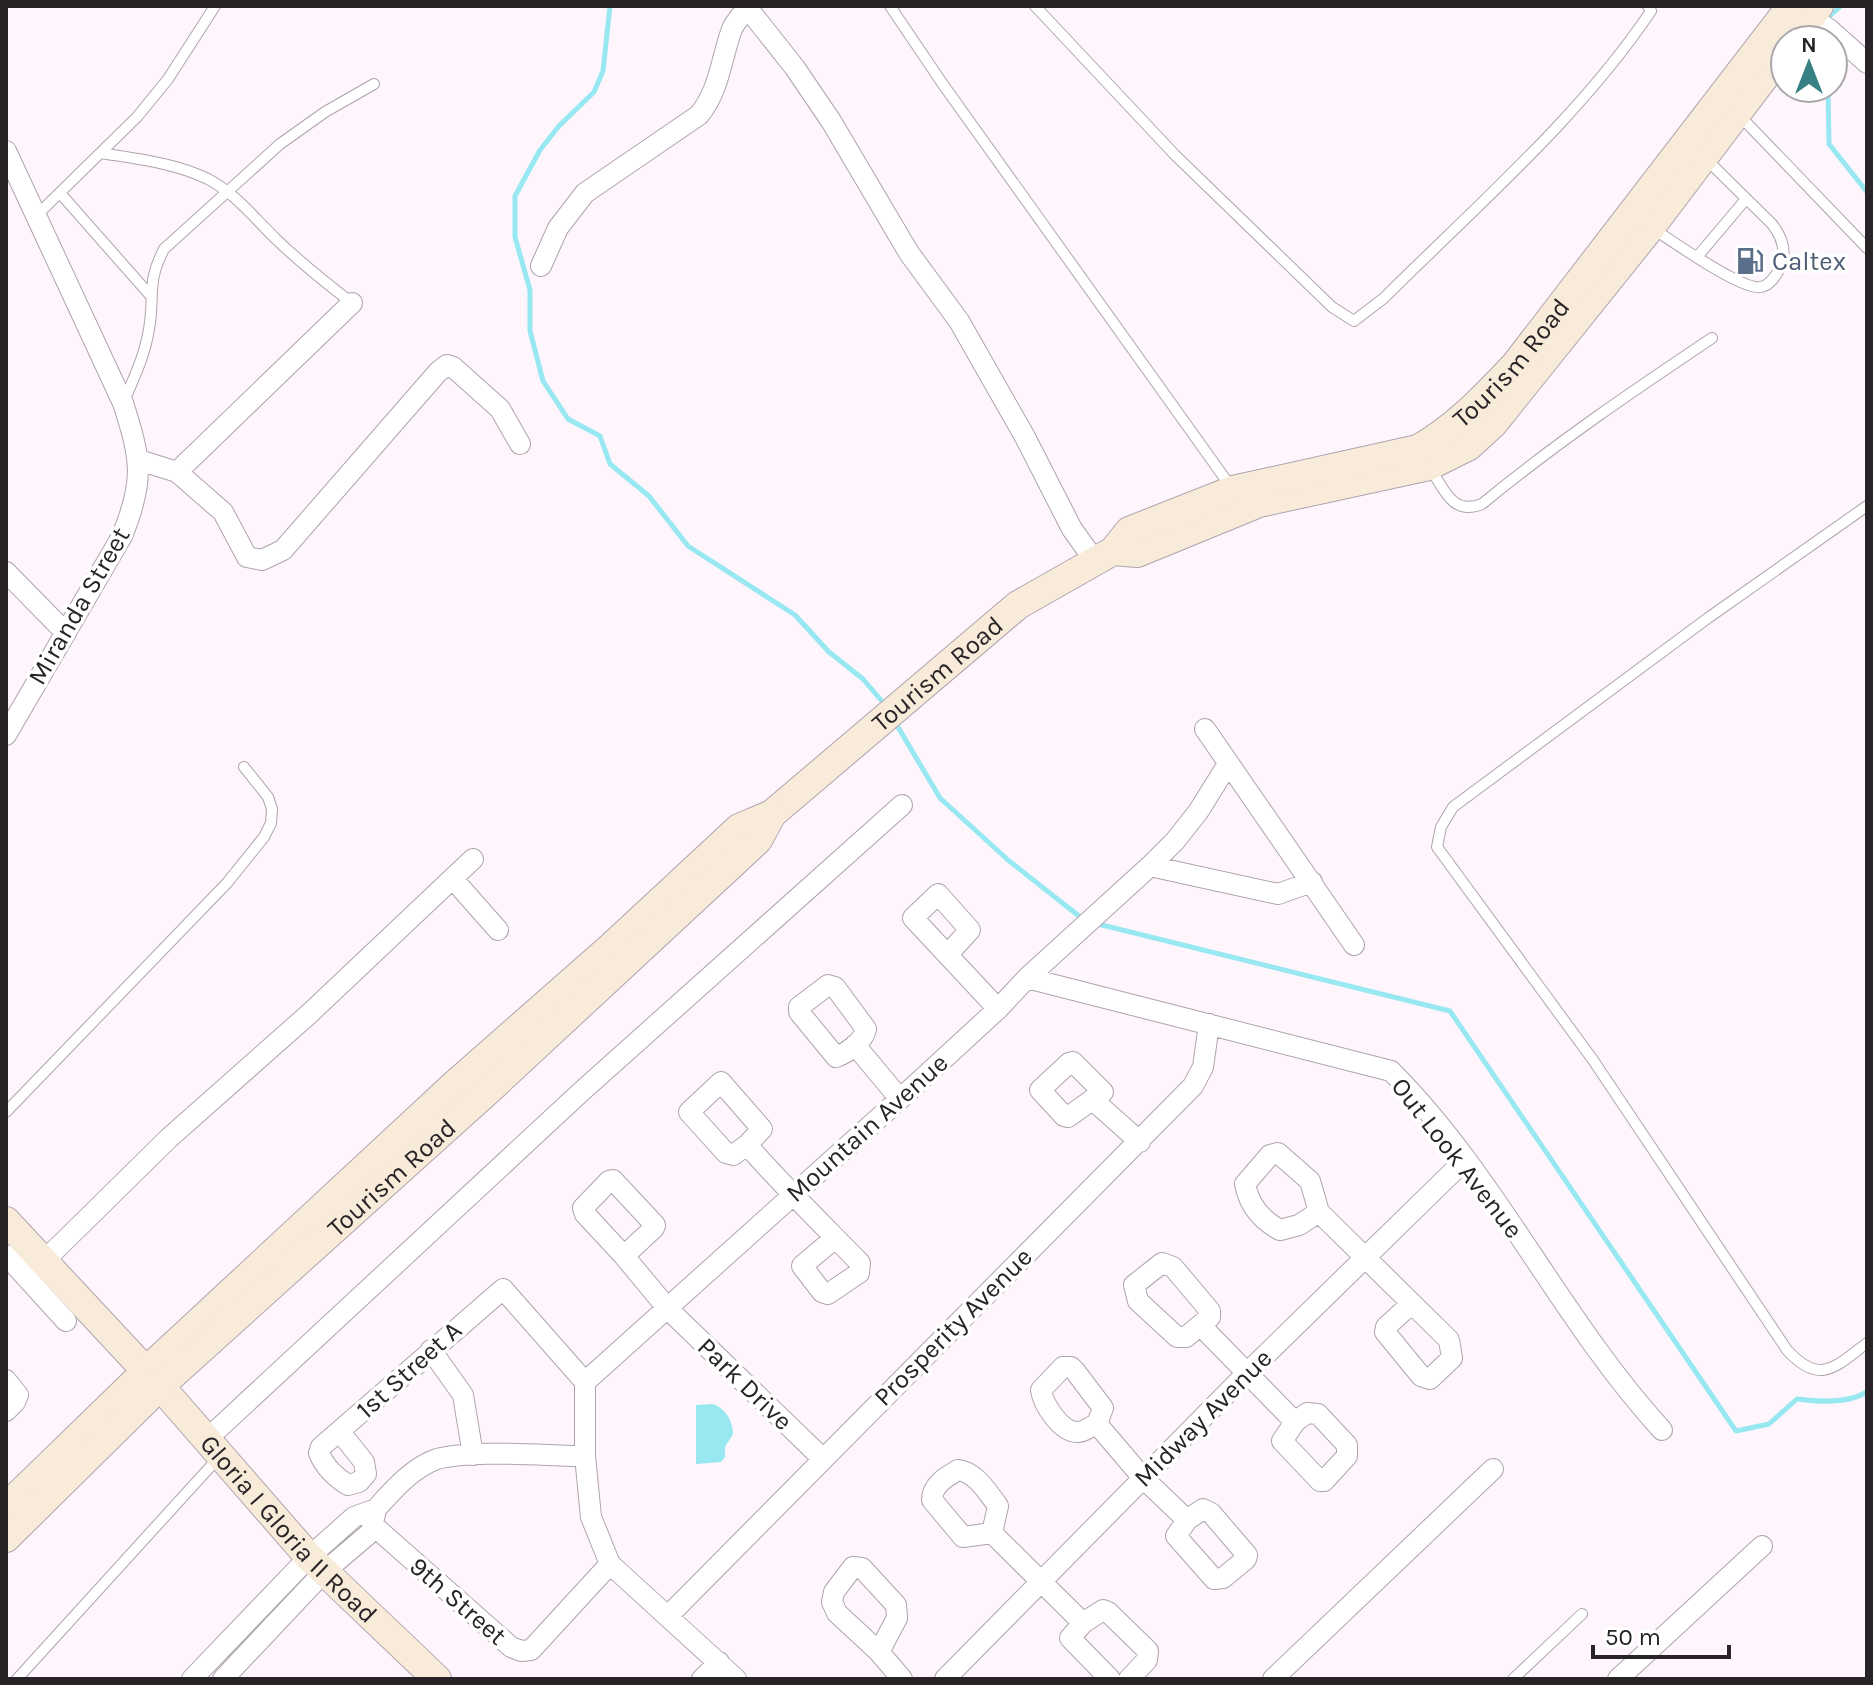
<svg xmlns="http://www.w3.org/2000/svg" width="1873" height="1685" font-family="Karla,sans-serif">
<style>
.water{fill:#98e8f1}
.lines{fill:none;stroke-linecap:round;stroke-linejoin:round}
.stream{stroke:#98e8f1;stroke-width:5}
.lane-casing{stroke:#aea4ae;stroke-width:12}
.street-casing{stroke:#aea4ae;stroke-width:22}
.secondary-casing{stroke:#aea4ae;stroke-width:30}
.lane{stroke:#fff;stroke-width:10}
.street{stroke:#fff;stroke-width:20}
.secondary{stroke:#f8ebd9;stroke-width:28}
.labels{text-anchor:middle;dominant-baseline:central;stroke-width:7;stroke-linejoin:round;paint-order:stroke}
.service-label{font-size:26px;fill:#4e5e75;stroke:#fff;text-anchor:start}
.street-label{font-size:26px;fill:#272327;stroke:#fff}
</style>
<rect width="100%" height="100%" fill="#fef5fd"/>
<!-- water -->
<path class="water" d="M712,1404C725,1407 733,1421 733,1434L725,1447V1457L721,1462L696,1464V1405Z"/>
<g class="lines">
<!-- stream -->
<path class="stream" d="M610,6L603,71L594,92L559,126L540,150L515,196V237L530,290V331L543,381L568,419L600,436L610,464L649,496L688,546L795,615L829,652L863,679L886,706
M1824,21L1841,6
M1828,88L1829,144L1867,192
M895,722L940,798L1008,860L1084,920
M1098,924L1450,1011L1736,1431L1769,1424L1797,1399C1819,1402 1847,1404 1867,1392"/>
<!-- lane casing -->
<g class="lane-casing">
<path id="lane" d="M890,6L942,83L1231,487
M1035,6L1175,155L1332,307L1354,321L1384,298C1475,207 1579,118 1651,11L1648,6
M1738,114L1867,248
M101,153C138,159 175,163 208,179C235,193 255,219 277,240C301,263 326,283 352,303
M60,193L149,294
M36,216L137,117L168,79L215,6
M1652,228C1671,240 1742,291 1761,287C1770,285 1775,277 1779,270C1788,253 1783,238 1772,224L1705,158
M1697,257L1746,199
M124,401C134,378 145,355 149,329C155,297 146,283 164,249L280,144L325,112L374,84
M1430,468C1444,489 1452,516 1482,504C1556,443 1633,391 1712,338
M1867,506L1708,618L1453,807L1441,827L1437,847L1593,1060L1787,1350C1820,1386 1835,1367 1867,1343
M6,1112L227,883L264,837L271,823L272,809L268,797L244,767
M17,1679L220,1456
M1513,1679L1582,1614"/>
</g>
<!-- street casing -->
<g class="street-casing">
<path id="street" d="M746,6L795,68L831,121L909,253L959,321L1025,437L1072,529L1095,561
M1802,10L1830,30L1867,63
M6,151L123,403C141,459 145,480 122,536L6,735
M541,266L558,228L585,193L699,115C720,89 721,59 732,29C735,22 742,15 747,8
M139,460L177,472L352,303
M177,472L223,512L247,557L262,560L283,550L438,372L447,365L453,367L500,409L520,444
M6,572L66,633
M1205,729L1354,945
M1150,866L1278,894L1312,882
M453,879L498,930
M948,954L970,930L938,894L913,918L998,1009
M1027,978L1391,1071C1496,1176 1561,1320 1662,1430
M828,985L835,987L866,1029C864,1041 847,1053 836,1057L799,1012V1007Z
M855,1045L900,1099
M1073,1062L1103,1092L1068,1117L1064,1116L1040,1090L1069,1063Z
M721,1082L762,1129L747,1145L733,1155L726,1153L689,1112Z
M1094,1101L1140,1142
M747,1145C783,1186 822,1224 860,1263L859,1273L828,1294L822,1292L802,1266L835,1238
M1319,1212L1299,1225L1280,1230C1261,1220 1249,1205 1245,1184L1270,1155L1278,1153L1310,1181L1319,1212L1449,1340L1452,1358L1430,1379L1421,1376L1385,1332L1386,1327L1411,1304
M6,1255L66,1321
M624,1256L654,1228L655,1225L613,1180L609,1181L583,1208L585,1214L624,1256L668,1309L822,1458
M45,1260L169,1138L309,1014L473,859
M1162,1263L1173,1267L1210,1311V1317L1186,1337H1177L1138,1301L1134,1285Z
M1201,1326L1295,1422
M431,1350L463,1395L473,1455
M1063,1367H1071L1075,1371L1103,1408L1097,1424C1091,1426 1084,1432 1078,1432C1061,1433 1043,1404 1041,1390Z
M6,1380L18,1395L15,1402L6,1411
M1307,1413L1318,1414L1347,1445V1456L1324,1481H1320L1282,1441L1295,1422Z
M1097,1424L1143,1478L1187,1520
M340,1432L364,1462L366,1474L359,1482L348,1485C336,1478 324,1466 319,1453L321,1447L503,1289L585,1382
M206,1440L582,1091L902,805
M958,1470C976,1472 988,1493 998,1506L992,1533L963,1537L932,1500C932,1485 946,1477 958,1470Z
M376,1509C392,1491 413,1467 437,1459C473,1449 546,1456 585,1456
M1203,1509L1211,1513L1247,1555L1246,1559L1223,1578L1214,1579L1176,1536L1187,1520Z
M374,1526L511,1647L521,1651L531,1650L610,1564
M992,1533L1083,1623
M668,1616L1193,1086L1203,1067L1209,1024
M879,1652L897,1618L896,1605L862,1568L853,1567L834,1592L832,1602L837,1613L879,1652L902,1679
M192,1679L309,1557L354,1517L376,1509
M223,1679L324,1572L371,1532L375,1514
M702,1679L719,1662
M736,1679L610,1564L591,1517L585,1456V1382L900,1099L998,1009L1027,978L1150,866L1175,841L1198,812L1228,764
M945,1679L1246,1374L1465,1160
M1110,1679L1070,1638L1083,1623L1103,1610L1108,1612L1148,1651L1147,1660L1129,1679
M1273,1679L1493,1469
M1618,1679L1762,1546"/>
</g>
<!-- secondary casing -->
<g class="secondary-casing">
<g id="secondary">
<path d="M1792,40L1819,6"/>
<path d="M1113,551L1137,553L1259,503L1429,466L1469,446L1493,424L1651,227L1785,50"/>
<path id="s1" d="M6,1221L160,1386L309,1557L437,1679"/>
<path id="s2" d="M6,1507L146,1371L454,1085L612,946L739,828L772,814L1018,605L1113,551L1129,531L1233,490L1418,449C1457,427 1484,397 1515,365L1791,6"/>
<path id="s3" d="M6,1538L160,1386L492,1087L758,840L772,814"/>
</g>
</g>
<!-- lane -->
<use href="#lane" class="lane"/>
<!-- street -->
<use href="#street" class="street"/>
<!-- secondary -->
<use href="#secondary" class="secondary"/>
</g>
<!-- icons -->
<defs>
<g id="fuel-bare" transform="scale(2.16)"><path d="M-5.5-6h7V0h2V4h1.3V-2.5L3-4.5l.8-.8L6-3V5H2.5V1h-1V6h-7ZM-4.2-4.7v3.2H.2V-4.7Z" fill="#5c6f8a" stroke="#fff" stroke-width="2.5" paint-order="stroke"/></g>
</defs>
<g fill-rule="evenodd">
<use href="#fuel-bare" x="1750" y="261"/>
</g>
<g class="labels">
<!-- service labels -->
<g class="service-label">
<text x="1772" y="261">Caltex</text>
</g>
<!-- street labels -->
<g class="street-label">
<text stroke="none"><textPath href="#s2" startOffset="1922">Tourism Road</textPath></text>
<text transform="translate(79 606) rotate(-60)">Miranda Street</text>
<text stroke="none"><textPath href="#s2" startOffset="1252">Tourism Road</textPath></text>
<text transform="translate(867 1128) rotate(-42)">Mountain Avenue</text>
<text transform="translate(1457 1158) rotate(52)">Out Look Avenue</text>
<text stroke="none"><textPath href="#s3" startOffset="528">Tourism Road</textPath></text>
<text transform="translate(953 1327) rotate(-45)">Prosperity Avenue</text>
<text transform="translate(409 1370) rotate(-42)">1st Street A</text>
<text transform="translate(745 1384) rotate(44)">Park Drive</text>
<text transform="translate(1203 1418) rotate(-45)">Midway Avenue</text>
<text stroke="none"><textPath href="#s1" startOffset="418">Gloria I Gloria II Road</textPath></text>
<text transform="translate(458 1601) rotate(41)">9th Street</text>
</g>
</g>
<!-- border -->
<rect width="1873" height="1685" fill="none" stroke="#272327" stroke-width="16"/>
<!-- north arrow -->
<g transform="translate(1809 64)"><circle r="38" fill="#ffffff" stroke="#a9a7a9" stroke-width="2"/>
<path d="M0-6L14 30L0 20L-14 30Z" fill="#378083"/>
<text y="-12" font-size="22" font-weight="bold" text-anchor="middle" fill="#272327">N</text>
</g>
<!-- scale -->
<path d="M1593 1645v12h136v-12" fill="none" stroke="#272327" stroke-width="4"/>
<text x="1605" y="1645" font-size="24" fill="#272327" stroke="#ffffff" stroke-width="6" paint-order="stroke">50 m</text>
</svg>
